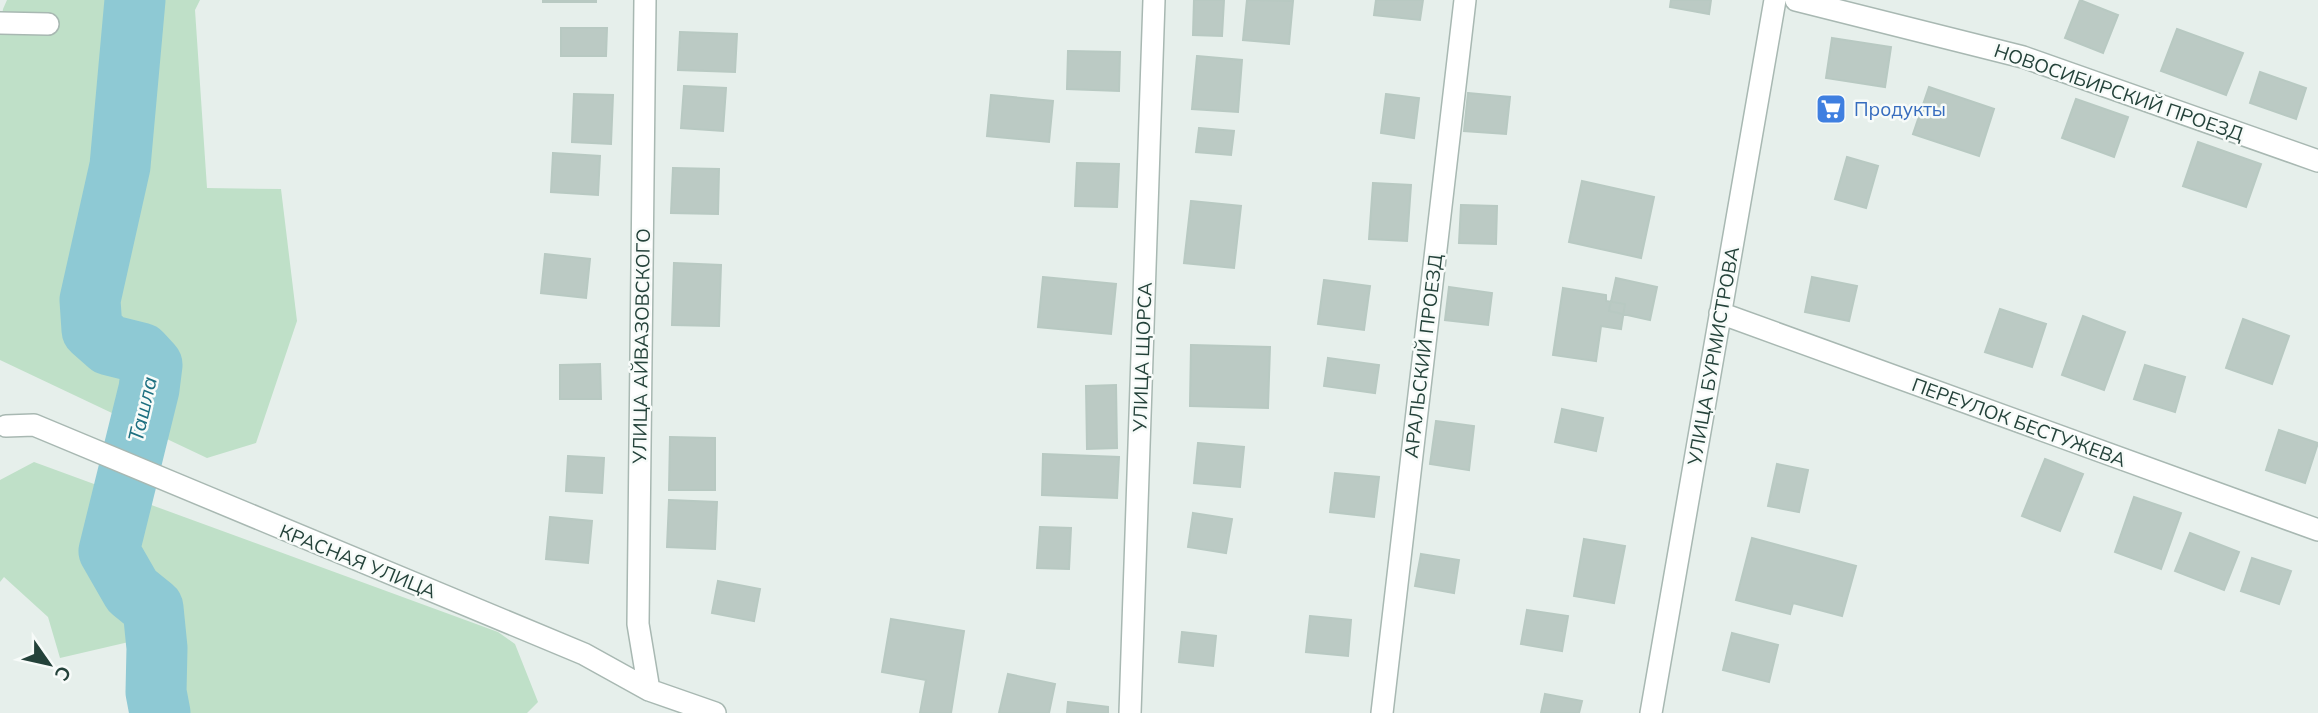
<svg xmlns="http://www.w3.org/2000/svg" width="2318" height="713" font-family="Mulish,sans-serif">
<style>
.green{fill:#bfe0c8}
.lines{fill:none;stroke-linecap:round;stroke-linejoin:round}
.river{stroke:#8ec9d4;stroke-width:61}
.building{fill:#bbcac4;stroke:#b8c9c2;stroke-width:2}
.minor-casing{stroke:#a8b8b2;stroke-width:24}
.minor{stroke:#fff;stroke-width:21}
.labels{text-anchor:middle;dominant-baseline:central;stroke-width:5;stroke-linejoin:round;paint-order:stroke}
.street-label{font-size:19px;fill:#24423a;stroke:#f7fbf9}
.shop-label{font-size:19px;fill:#366cbe;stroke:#f7fbf9;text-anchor:start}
.water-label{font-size:21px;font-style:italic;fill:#1c6f80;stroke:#f7fbf9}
</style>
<rect width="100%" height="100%" fill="#e6efeb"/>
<!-- green -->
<path class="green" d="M7,0H200L195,10L207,188L281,189L297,321L256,443L207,458L0,360V29L3,9Z
M34,462L498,632L515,644L538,702L527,713H171L176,631L60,658L48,617L4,577L0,582V480Z"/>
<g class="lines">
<!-- river -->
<path class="river" d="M135,0L120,166L90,300L92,330L109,345L141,353L152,365L149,389L109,551L132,591L153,608L157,648L156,692L160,713"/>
</g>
<!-- building -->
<path class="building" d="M543,0H596V2H543Z
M1194,0H1224L1222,36L1193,35Z
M1247,0L1293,1L1289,44L1243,40Z
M1376,0H1423L1420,20L1374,15Z
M1671,0H1711L1709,14L1670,7Z
M2080,0L2118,15L2103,53L2065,38Z
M561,28H607L606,56H561Z
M2177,29L2243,53L2226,95L2161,71Z
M680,32L737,34L735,72L678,70Z
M1832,38L1891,47L1885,87L1826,78Z
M1068,51L1120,52L1119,91L1067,89Z
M1197,56L1242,60L1238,112L1192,109Z
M2260,72L2306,88L2296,119L2250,103Z
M684,86L726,88L723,131L681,128Z
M1929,87L1994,109L1979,156L1913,134Z
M1468,93L1510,97L1506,134L1464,131Z
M574,94L613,95L611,144L572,142Z
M1386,94L1419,98L1414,138L1381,133Z
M991,95L1053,101L1049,142L987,136Z
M2076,99L2128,117L2114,157L2062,138Z
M1199,128L1234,131L1231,155L1196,152Z
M2198,142L2261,164L2246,207L2183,186Z
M553,153L600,156L598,195L551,192Z
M1847,157L1878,166L1866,208L1835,199Z
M1077,163L1119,164L1117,207L1075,206Z
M673,168L719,169L718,214L671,213Z
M1582,181L1654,197L1641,258L1569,242Z
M1373,183L1411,185L1407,241L1369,239Z
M1191,201L1241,206L1234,268L1184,263Z
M1461,205L1497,206L1496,244L1459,243Z
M545,254L590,259L586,298L541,293Z
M674,263L721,265L719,326L672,325Z
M1043,277L1116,284L1111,334L1038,327Z
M1812,277L1857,286L1849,321L1805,312Z
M1616,278L1657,287L1650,320L1609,311Z
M1324,280L1370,286L1364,330L1318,324Z
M1449,287L1492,293L1488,325L1445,320Z
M1563,288L1606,295V301L1625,304L1621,329L1601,326L1596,361L1553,355Z
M2000,309L2046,324L2032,367L1985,352Z
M2083,316L2125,332L2104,390L2062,375Z
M2243,319L2289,336L2272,384L2226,368Z
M1191,345L1270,347L1268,408L1190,406Z
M1328,358L1379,365L1375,393L1324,386Z
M600,364L601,399H560V365Z
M2145,365L2185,377L2175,412L2134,399Z
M1116,385L1117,448L1087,449L1086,386Z
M1562,409L1603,418L1596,451L1555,442Z
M1436,421L1474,426L1469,470L1430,464Z
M2279,430L2318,443L2305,483L2266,470Z
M670,437L715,438V490H669Z
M1198,443L1244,447L1240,487L1194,483Z
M1043,454L1119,457L1117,498L1042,495Z
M568,456L604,458L602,493L566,491Z
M2045,459L2083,474L2060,531L2022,516Z
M1777,464L1808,470L1799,512L1768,506Z
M1335,473L1379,477L1374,517L1330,512Z
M2134,497L2181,513L2161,569L2115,552Z
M669,500L717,502L715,549L667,547Z
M1193,513L1232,519L1226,553L1188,547Z
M550,517L592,521L588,563L546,559Z
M1040,527L1071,528L1069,569L1037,568Z
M2190,533L2239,552L2224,590L2175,571Z
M1752,538L1856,566L1842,616L1793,603L1790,614L1736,600Z
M1584,539L1625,546L1614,603L1574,596Z
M1421,554L1459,560L1454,593L1415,586Z
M2252,558L2291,571L2279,604L2241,591Z
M718,581L760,589L754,621L712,613Z
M1527,610L1568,616L1562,651L1521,644Z
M1310,616L1351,620L1348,656L1306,652Z
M891,619L964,631L951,713H920L926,680L882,672Z
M1182,632L1216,636L1213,666L1179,662Z
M1732,633L1778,645L1769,682L1723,670Z
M1008,674L1055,684L1049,713H999Z
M1545,694L1582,701L1579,713H1541Z
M1068,702L1108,707V713H1067Z"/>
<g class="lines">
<!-- minor casing -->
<g class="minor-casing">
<path id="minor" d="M645,0L638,624L649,690
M1796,0L2023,57L2318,161
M0,23L48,24
M1720,313L2318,530
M6,426L34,425L584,654L649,690L715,713
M1130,713L1154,0
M1382,713L1465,0
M1651,713L1775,0"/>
</g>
<!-- minor -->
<use href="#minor" class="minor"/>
</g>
<!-- icons -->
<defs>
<g id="supermarket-square" transform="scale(1.575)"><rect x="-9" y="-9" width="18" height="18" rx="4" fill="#3f7fe0" stroke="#f7fbf9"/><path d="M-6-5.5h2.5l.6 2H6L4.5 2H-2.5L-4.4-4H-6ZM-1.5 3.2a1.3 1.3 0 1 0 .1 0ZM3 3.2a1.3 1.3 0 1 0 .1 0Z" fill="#fff"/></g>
</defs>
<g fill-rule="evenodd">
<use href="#supermarket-square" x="1831" y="109"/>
</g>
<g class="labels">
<!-- street labels -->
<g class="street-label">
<text transform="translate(2119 92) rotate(19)">НОВОСИБИРСКИЙ ПРОЕЗД</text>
<text transform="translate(641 346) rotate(-89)">УЛИЦА АЙВАЗОВСКОГО</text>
<text transform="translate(1423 356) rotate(-83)">АРАЛЬСКИЙ ПРОЕЗД</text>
<text transform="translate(1713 356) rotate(-80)">УЛИЦА БУРМИСТРОВА</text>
<text transform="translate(1142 357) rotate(-88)">УЛИЦА ЩОРСА</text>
<text transform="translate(2019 422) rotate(20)">ПЕРЕУЛОК БЕСТУЖЕВА</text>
<text transform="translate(358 561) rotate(22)">КРАСНАЯ УЛИЦА</text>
</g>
<!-- shop labels -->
<g class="shop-label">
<text x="1854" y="109">Продукты</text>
</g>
<!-- water labels -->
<g class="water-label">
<text transform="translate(142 409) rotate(-77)">Ташла</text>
</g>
</g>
<!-- north arrow -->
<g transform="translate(49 664) rotate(124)" stroke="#f7fbf9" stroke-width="5" paint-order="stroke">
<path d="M0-5L12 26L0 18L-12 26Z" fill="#24423a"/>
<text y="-10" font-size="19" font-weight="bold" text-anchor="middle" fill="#24423a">С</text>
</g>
</svg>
